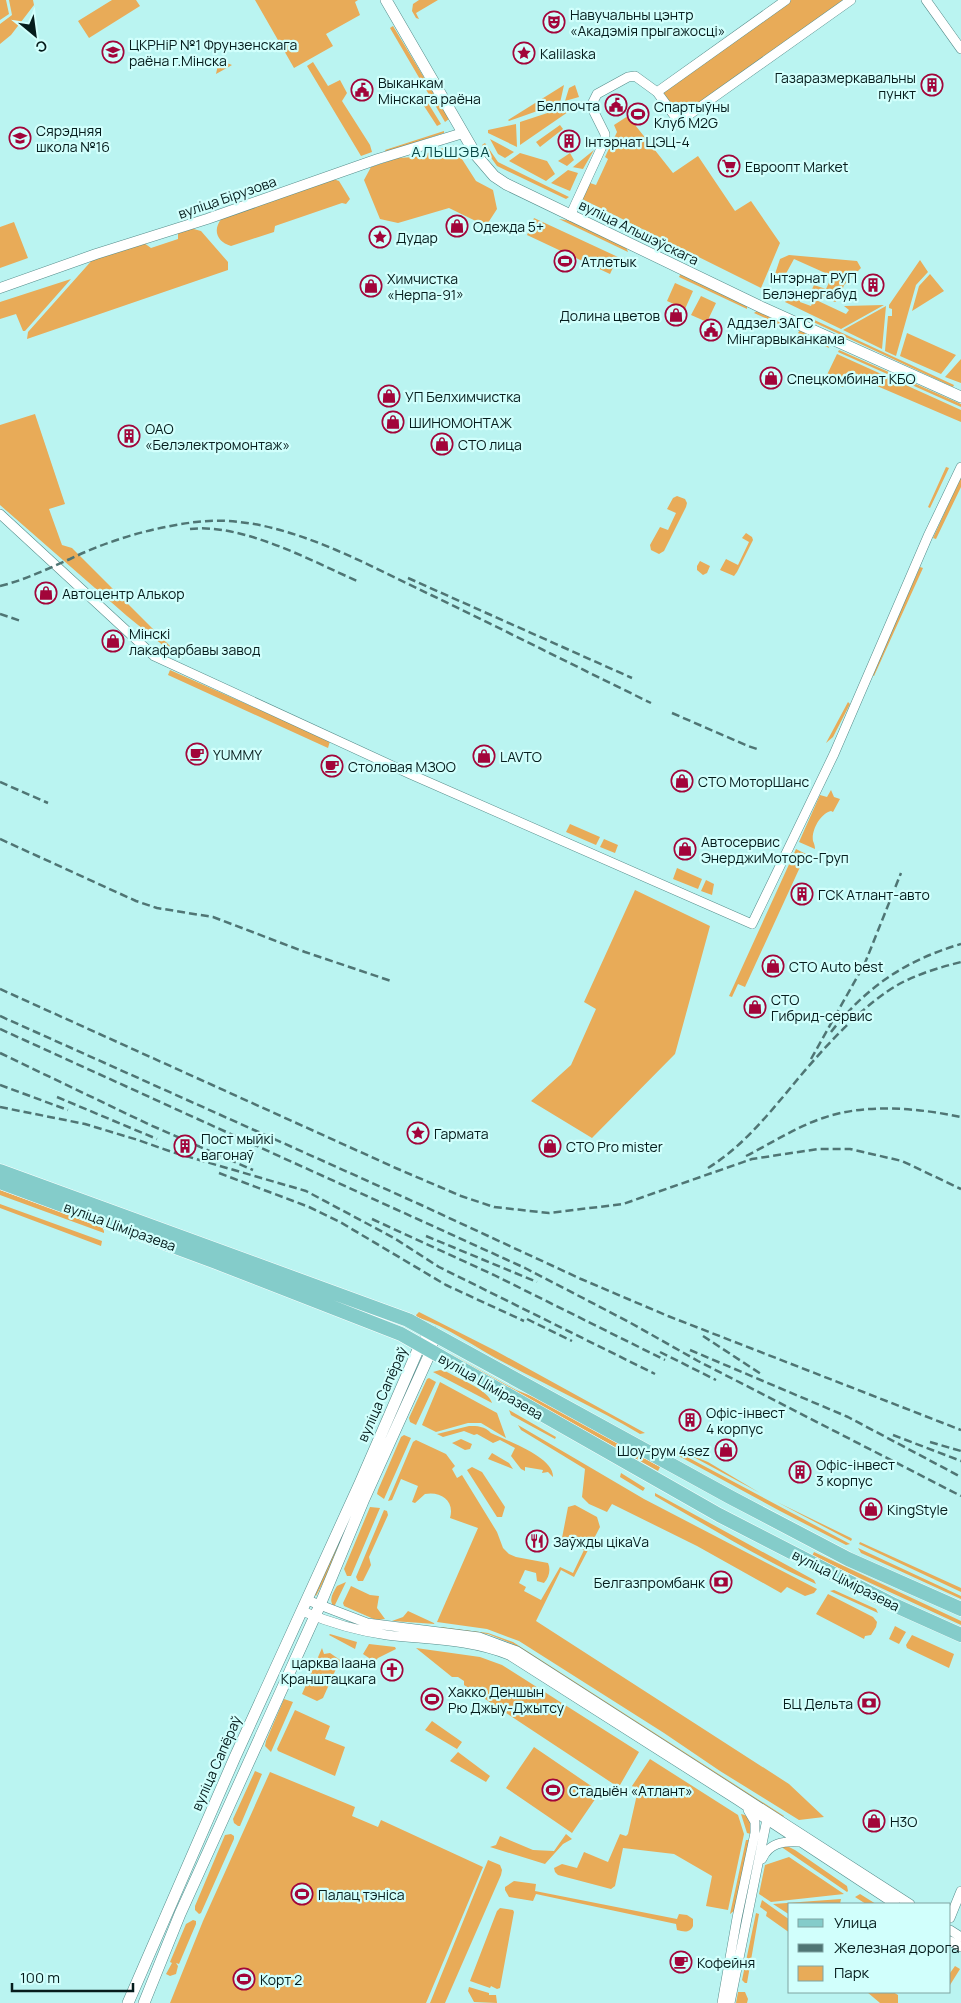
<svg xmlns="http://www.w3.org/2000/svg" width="961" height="2003" font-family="Manrope,sans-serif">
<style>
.green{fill:#e8ab58}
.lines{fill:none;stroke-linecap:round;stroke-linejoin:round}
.minor-casing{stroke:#558c8a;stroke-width:10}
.tertiary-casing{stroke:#558c8a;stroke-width:11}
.secondary-casing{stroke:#558c8a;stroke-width:12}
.primary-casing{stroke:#fff;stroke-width:15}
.minor{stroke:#fff;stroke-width:9}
.tertiary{stroke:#fff;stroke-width:10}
.secondary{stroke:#fff;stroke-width:11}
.primary{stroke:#84ccca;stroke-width:14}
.rail{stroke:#4f7574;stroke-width:2.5;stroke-dasharray:8 4;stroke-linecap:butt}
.labels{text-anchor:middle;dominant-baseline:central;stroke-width:4.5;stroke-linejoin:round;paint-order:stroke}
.poi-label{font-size:14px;fill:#051c1c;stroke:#d1fffc;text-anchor:start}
.street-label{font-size:14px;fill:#051c1c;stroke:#d1fffc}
.neighbourhood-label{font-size:15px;letter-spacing:1px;fill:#094846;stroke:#d1fffc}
</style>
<rect width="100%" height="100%" fill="#baf4f1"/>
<!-- green -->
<path class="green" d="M0,0H6L9,14L0,20Z
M9,0H33L34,5L11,35L0,44V24L12,15Z
M112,0H136L140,6L89,38L78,21Z
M255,0H358L355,2L360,15L326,34L333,46L294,68Z
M419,0H438L416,13L419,19L416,18L412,11L413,4Z
M791,0H847L681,118L661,92Z
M393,26L449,119L445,122L390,28Z
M219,60L232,65L216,74Z
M313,62L328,86L340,80L347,93L342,101L370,145L372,152L361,156L307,66Z
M564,85L560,103L509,121L508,120Z
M575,85L579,97L565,101L569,88Z
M584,101L520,145V122Z
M428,103L441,124L437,126L424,106Z
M628,116L673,173L698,156L735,211L751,201L780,243L761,288L582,199L590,183L596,185L608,159L605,157L617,132L614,125Z
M516,124L517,147L488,133V130Z
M560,125L563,129L540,147L536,142Z
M444,131V133L386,152L385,150Z
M490,139L514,152L505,158L498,154Z
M485,143L498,162L569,197L566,199L497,166L482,145Z
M453,145L476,181L493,190L497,209L486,226L449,208L398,223L380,219L364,180L371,167L398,158L415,157Z
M594,150L583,169L572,167H573Z
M520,153L547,161L555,174L546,181L509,161Z
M570,153L574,160L567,166L558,161Z
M568,170L578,173L570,191L551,183Z
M333,179L339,181L350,199L346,204L342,203L275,226L274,232L231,246C217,242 212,230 222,218Z
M534,218L618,257L610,274L527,235Z
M559,219L573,221L626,247L628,252Z
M14,222L28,258L0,268V227Z
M190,228L201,231L228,262V270L27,339L28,332L94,258L144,243L151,248L178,239V232Z
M789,255L857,261L861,268L844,285L842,291L846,295L835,302L811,291L814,285L826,289L832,276L794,259L783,279L775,274L780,259Z
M920,260L928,272L916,285L896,356L885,351L888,316H892V309L889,308V305Z
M681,273L747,304V309L679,277Z
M930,274L944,291L912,311L919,286Z
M71,279L25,331H23L16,314L0,319V302Z
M675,283L693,291L685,309L667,301Z
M791,291L800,295V302L811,306L814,299L846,314L849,310L844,306L884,305L841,329L785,302Z
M701,296L716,303L707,322L691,315Z
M886,306L882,349L843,330Z
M758,310L791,326L789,329L754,313Z
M808,317L954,385L953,387L809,320Z
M800,330L827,342L829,348L798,333Z
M907,333L956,355L941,374L900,356Z
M839,350L961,404V407L838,352Z
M837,354L961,410V422L849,374L843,387L825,379Z
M961,359V383L945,377Z
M35,414L65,504L49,509L62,545L72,548L183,659L165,647L127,616L0,505V425Z
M946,467L949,468L930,508L928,507Z
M961,477V487L936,539L933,538Z
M677,496L685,499L687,503L686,507L664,551L659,554L651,550L650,545L660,527L668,530L676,513L667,509L673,498Z
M746,533L752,537L753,540L737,572L734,576L720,570L726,559L738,565L749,542L742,538Z
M700,561L710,566L707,573L703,575L697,570V566Z
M920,567L923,568L874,676L872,675Z
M170,670L330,741L328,748L168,675Z
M848,702L850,704L833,737L826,743Z
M831,790L834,797L840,799L833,812L831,811C821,813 811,830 813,841C814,843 815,846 815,849L799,842L820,795L827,797Z
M570,824L600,837L596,845L566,832Z
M604,839L618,845L615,853L600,847Z
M796,849L806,854L745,987L738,984L732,997L729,996Z
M677,868L702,879L698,889L673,879Z
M706,880L714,884L712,895L701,891Z
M635,890L710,926L675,1054L592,1138L531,1101L571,1065L596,1009L584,1002Z
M0,1190L102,1227L104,1231V1233L0,1195Z
M0,1204L102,1241L101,1246L0,1208Z
M419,1312L496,1351L645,1433L640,1434C596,1408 550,1387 505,1363C476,1348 448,1327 417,1317L416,1315Z
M451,1354L516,1390L539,1399L660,1467L658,1471L450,1355Z
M440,1370L445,1371C457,1378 489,1390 492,1403L433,1372Z
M413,1372H414L328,1573L316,1596L314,1594Z
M429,1378L436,1382L416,1425L410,1422L409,1418L427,1379Z
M440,1382L497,1413L506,1438L481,1423H468L436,1432L422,1425Z
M509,1410L556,1437L555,1439L511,1415Z
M518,1425L644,1499L817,1589L814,1593L805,1596L787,1587L781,1593L697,1546L612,1504L607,1512L589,1504L582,1497L585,1469L521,1430Z
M469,1426C477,1426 485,1426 491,1433C507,1441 554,1457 553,1477L548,1472L542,1473L543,1470L525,1467V1471L521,1469L511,1456L515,1448L500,1440L493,1443L477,1434L474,1435L464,1431L443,1437L437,1434Z
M404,1435L411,1438L384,1499L377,1494L378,1490L401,1437Z
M461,1439L472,1444L470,1449L465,1450L452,1443Z
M416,1440L446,1454L455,1466L452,1469L457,1478L462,1475L497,1532L503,1548L509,1554L516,1557L548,1563C551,1570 549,1577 544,1583L537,1581L536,1573L525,1570L519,1583L526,1587L524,1591L541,1600L560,1567L573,1573L584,1550L562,1538L568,1507L575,1505L597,1517L600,1527L574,1577L561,1570L536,1621L789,1784L824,1817L799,1820L720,1771L664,1733L519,1641L487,1629L437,1622L478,1528L450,1518C455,1501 441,1491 425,1494L415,1503L412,1502L418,1486L401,1479L392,1500L388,1501L413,1442Z
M676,1451L850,1544L846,1545L780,1511L675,1454Z
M492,1453L509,1463L513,1469L488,1459Z
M688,1454L708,1462L760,1493Z
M472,1467L482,1472L505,1507L502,1517H497L467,1470Z
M621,1473L645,1488L643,1491L620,1477Z
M655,1493L814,1580L816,1584C760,1559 708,1526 655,1496Z
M777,1502L851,1538L852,1539L851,1541Z
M370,1507L380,1508L351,1576H347L344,1569Z
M384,1510L387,1511L388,1515L369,1557L371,1565L363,1581H358L356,1577Z
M860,1542L961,1588V1592L859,1544Z
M858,1548L961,1596V1599L861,1553Z
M814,1552L961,1621V1625L812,1556Z
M346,1582L334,1607C328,1600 333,1593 337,1586Z
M351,1586L370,1595L379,1596L377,1608L385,1619L376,1620L344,1606L343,1603Z
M834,1590L876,1609L878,1613L830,1591Z
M828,1594L873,1617L877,1622L876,1627L871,1635L865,1636L864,1639L816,1614Z
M408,1611L436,1624L392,1621L403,1617Z
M895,1626L906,1632L899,1644L889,1639Z
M441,1627L488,1633L513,1642L784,1816L782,1818L513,1644L488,1634L440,1629Z
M330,1634L357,1642L355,1649L329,1635Z
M912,1635L954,1654L949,1668L907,1648L906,1645Z
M369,1644L395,1647L396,1649L378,1658L372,1664L369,1663V1658L363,1654Z
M322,1648L324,1654L330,1653L343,1662V1666L336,1669L323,1698L317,1701L302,1694Z
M416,1648L480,1657L502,1665L639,1752L620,1785H615L464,1685V1681L458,1677H452Z
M284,1699L293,1702L271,1752L265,1746L266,1741Z
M295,1710L330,1726L325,1739L345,1747L335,1776L278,1751L277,1749Z
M432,1721L462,1742L457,1749L425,1730Z
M534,1747L600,1792L572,1833L506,1788Z
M458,1752L490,1776L486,1782L450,1761Z
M650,1759L738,1815L744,1834L728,1910L706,1906L712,1876L674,1854L623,1848L615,1886L611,1889L558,1875L555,1872L554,1868L562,1864L577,1868L584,1852L608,1862L620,1834L626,1836L628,1834L638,1790L632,1786Z
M255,1771L262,1774L240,1826H238L234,1823L233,1819Z
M270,1772L355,1807L352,1816L378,1827L381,1820L483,1867L426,2003H170L203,1921Z
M741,1814C751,1816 751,1825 751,1834L747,1833Z
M231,1834L234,1836V1839L201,1913L199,1914L195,1910V1906L225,1835Z
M566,1834L572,1839L563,1844L545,1864L490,1847L496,1845L500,1836L533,1850L554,1851Z
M746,1840H750L734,1911L730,1914Z
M780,1846L789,1847L795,1850L847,1886L848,1891L847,1892Z
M789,1857L844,1894L771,1902L759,1894L765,1865Z
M488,1860L500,1865L502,1870L501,1875L445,2003H430Z
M514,1881L536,1884L535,1891L677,1919L679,1914L687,1915L693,1919V1926C690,1933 684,1932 677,1930L676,1924L536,1894L533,1901L509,1897L505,1890V1887Z
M860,1894L876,1904H866L855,1897Z
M841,1899L840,1904H790V1915L773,1904Z
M762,1900L790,1920V1933L766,1916L767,1912L760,1907Z
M500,1908L513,1910L514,1912L500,1988L497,1989L491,1986L490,1988L470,1981L497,1911Z
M756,1913L759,1914L747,1983H745L742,1980Z
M193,1920L196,1921V1924L179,1964L176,1963L178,1966L176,1974L170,1976L166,1974L172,1963L170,1962L186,1924Z
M955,1966L960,1969L950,1985V1973Z
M469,1987L489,1993V1995H496L497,2003L474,2002L468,1991Z
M738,1992H745L748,1999L747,2003H736Z
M867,1992H893L898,1995V2003H880Z"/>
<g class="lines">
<!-- minor casing -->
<g class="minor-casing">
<path id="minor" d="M926,0L961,49
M657,92L786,0
M570,216L605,140V134L591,106L597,94L628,77L635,76L657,92L679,122L851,0
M0,514L154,656L410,774L752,924L834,754L928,536L961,467
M307,1600L367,1623L479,1637L517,1651L910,1904
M302,1611C328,1622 358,1631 387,1635C430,1640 469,1639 509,1655L737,1800L895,1904
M762,1859C769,1843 783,1841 799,1842
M950,1918L961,1891
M950,1930L961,1937
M950,1941L961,1947
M722,2003L737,1918L755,1833V1822L748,1810
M730,2003L768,1814"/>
</g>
<!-- tertiary casing -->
<g class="tertiary-casing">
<path id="tertiary" d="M0,288L96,254L207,219L378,159L463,133"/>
</g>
<!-- secondary casing -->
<g class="secondary-casing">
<path id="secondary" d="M386,0L476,155L494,176L506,184L761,307L961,397
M128,2003L235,1757L360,1483L420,1345L433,1332
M144,2003L180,1914L320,1605L364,1499L431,1351L432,1343"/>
</g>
<!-- primary casing -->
<g class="primary-casing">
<path id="primary" d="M0,1171L408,1320L730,1497L848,1559L961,1609
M0,1182L216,1262L401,1334L719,1515L894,1605L961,1635"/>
</g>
<!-- minor -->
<use href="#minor" class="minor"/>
<!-- tertiary -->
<use href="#tertiary" class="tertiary"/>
<!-- secondary -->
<use href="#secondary" class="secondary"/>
<!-- primary -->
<use href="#primary" class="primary"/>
<!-- rail -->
<path class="rail" d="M190,529C242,523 310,560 357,581
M408,578L632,678
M0,586C25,580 47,569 70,559C109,540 154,527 196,522C276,512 361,562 431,595C504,630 577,667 651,703
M0,614L21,621
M672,713L748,746L760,750
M0,782L48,803
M0,839L136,901L157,908L213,917L305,952L391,981
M0,989L398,1169L461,1196L494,1207L549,1213L623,1204L752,1159L818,1149H850L902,1161L961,1189
M0,1016L419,1204L581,1279L668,1316L961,1430
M0,1029L525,1268L629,1322L698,1361L961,1496
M831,1032C866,987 906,960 961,944
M0,1053L148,1124L253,1170
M811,1059L865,963L901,873
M0,1085L68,1110
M57,1097L157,1139
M0,1107L85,1124L138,1140L172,1152L306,1191L394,1238L439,1267L655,1374
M746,1156C772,1143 796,1127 823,1118C866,1103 917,1108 961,1117
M708,1168C742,1147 767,1116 792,1086C820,1052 864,1002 903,982C921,973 941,967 961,962
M219,1173L309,1207L340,1222L446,1285L524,1321
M372,1219L494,1275L665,1360
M426,1236L537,1282
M527,1319L572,1341
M703,1336L761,1374
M690,1350L848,1417L961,1477
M660,1352L716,1380
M893,1435L961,1461
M930,1442L961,1451"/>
</g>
<!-- icons -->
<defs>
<g id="theatre-ring" transform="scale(1.125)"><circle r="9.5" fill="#d1fffc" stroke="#a2053a" stroke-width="1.5"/><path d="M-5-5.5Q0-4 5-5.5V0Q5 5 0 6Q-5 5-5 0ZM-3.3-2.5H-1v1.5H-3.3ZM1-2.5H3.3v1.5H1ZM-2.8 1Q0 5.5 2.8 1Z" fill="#a2053a"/></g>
<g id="school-ring" transform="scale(1.125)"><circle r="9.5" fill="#d1fffc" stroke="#a2053a" stroke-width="1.5"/><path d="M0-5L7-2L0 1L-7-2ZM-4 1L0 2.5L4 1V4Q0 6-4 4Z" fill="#a2053a"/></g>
<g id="sight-ring" transform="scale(1.125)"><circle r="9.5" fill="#d1fffc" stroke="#a2053a" stroke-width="1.5"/><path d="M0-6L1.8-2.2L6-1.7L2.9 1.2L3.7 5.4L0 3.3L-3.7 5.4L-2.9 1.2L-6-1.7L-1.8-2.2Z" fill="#a2053a"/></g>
<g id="building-ring" transform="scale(1.125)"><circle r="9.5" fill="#d1fffc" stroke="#a2053a" stroke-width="1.5"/><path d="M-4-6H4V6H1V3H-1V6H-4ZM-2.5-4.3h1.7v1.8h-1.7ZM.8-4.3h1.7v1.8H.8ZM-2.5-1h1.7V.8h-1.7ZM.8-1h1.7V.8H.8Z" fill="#a2053a"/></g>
<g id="civic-ring" transform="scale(1.125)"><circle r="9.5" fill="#d1fffc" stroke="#a2053a" stroke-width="1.5"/><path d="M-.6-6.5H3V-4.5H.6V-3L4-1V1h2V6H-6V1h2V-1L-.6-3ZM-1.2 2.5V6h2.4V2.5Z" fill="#a2053a"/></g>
<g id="stadium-ring" transform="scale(1.125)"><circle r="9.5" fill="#d1fffc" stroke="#a2053a" stroke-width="1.5"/><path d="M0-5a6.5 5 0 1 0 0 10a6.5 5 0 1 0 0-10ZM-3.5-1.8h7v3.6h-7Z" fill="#a2053a"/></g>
<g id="supermarket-ring" transform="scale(1.125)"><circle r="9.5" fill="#d1fffc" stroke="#a2053a" stroke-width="1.5"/><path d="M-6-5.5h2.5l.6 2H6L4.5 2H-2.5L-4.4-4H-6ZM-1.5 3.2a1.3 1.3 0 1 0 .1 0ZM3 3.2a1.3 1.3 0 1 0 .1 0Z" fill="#a2053a"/></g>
<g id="shop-ring" transform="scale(1.125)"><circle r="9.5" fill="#d1fffc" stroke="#a2053a" stroke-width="1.5"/><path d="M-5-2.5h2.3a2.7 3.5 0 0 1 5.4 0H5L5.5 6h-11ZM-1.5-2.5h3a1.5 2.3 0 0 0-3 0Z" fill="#a2053a"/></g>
<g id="cafe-ring" transform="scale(1.125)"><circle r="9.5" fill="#d1fffc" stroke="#a2053a" stroke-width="1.5"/><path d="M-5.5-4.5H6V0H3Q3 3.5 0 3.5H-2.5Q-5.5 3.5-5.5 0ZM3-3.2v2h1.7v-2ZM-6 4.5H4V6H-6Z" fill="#a2053a"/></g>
<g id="restaurant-ring" transform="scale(1.125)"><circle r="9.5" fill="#d1fffc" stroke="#a2053a" stroke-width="1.5"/><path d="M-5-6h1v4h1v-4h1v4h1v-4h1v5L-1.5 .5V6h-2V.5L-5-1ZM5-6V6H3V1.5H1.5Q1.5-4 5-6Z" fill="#a2053a"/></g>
<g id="bank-ring" transform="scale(1.125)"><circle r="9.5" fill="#d1fffc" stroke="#a2053a" stroke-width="1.5"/><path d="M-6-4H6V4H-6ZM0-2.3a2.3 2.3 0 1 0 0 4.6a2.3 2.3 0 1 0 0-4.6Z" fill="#a2053a"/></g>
<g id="church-ring" transform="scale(1.125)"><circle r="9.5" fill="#d1fffc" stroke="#a2053a" stroke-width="1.5"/><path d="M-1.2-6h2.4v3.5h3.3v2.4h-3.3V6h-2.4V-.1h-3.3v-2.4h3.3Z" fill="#a2053a"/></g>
</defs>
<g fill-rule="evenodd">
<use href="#theatre-ring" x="554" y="22"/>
<use href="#school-ring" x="113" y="52"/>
<use href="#sight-ring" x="524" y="53"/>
<use href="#building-ring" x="932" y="85"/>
<use href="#civic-ring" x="362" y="90"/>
<use href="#civic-ring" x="616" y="105"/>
<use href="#stadium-ring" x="638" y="114"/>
<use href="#school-ring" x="20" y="138"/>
<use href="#building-ring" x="569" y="141"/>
<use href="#supermarket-ring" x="729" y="166"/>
<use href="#shop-ring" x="457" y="226"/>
<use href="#sight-ring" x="380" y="237"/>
<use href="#stadium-ring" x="565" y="261"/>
<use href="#building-ring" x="873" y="285"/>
<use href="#shop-ring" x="371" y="286"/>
<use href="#shop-ring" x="676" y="315"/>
<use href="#civic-ring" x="711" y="330"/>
<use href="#shop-ring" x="771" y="378"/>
<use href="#shop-ring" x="389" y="396"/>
<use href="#shop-ring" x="393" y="422"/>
<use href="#building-ring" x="129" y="436"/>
<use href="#shop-ring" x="442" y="444"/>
<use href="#shop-ring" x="46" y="593"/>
<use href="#shop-ring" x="113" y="641"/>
<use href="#cafe-ring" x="197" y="754"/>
<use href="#shop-ring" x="484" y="756"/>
<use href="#cafe-ring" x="332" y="766"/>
<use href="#shop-ring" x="682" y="781"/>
<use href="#shop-ring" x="685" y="849"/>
<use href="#building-ring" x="802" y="894"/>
<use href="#shop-ring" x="773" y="966"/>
<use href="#shop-ring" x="755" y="1007"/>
<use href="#sight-ring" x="418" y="1133"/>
<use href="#building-ring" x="185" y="1146"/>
<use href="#shop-ring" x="550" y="1146"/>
<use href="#building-ring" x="690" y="1420"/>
<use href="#shop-ring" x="726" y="1450"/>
<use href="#building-ring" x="800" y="1472"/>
<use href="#shop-ring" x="871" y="1509"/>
<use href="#restaurant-ring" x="537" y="1541"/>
<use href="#bank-ring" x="721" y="1582"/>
<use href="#church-ring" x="392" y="1670"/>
<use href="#stadium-ring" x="432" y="1699"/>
<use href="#bank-ring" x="869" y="1703"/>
<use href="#stadium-ring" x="553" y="1790"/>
<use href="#shop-ring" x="874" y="1821"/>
<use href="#stadium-ring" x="302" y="1894"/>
<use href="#cafe-ring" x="681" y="1962"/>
<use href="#stadium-ring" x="244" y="1979"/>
</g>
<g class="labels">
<!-- poi labels -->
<g class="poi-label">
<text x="570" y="14">Навучальны цэнтр<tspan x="570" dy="16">«Акадэмія прыгажосці»</tspan></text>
<text x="129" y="44">ЦКРНіР №1 Фрунзенскага<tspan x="129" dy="16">раёна г.Мінска</tspan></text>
<text x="540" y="53">Kalilaska</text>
<text x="916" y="77" text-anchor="end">Газаразмеркавальны<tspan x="916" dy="16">пункт</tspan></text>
<text x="378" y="82">Выканкам<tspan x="378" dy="16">Мінскага раёна</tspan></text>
<text x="600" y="105" text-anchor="end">Белпочта</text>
<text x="654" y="106">Спартыўны<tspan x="654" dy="16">Клуб M2G</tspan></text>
<text x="36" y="130">Сярэдняя<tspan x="36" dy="16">школа №16</tspan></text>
<text x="585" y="141">Інтэрнат ЦЭЦ-4</text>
<text x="745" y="166">Евроопт Market</text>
<text x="473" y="226">Одежда 5+</text>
<text x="396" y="237">Дудар</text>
<text x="581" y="261">Атлетык</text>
<text x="857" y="277" text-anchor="end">Інтэрнат РУП<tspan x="857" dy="16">Белэнергабуд</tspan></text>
<text x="387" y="278">Химчистка<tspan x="387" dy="16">«Нерпа-91»</tspan></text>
<text x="660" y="315" text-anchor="end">Долина цветов</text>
<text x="727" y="322">Аддзел ЗАГС<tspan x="727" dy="16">Мінгарвыканкама</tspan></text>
<text x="787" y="378">Спецкомбинат КБО</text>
<text x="405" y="396">УП Белхимчистка</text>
<text x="409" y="422">ШИНОМОНТАЖ</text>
<text x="145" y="428">ОАО<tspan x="145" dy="16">«Белэлектромонтаж»</tspan></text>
<text x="458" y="444">СТО лица</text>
<text x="62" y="593">Автоцентр Алькор</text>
<text x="129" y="633">Мінскі<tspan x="129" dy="16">лакафарбавы завод</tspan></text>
<text x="213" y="754">YUMMY</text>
<text x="500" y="756">LAVTO</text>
<text x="348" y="766">Столовая МЗОО</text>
<text x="698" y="781">СТО МоторШанс</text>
<text x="701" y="841">Автосервис<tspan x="701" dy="16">ЭнерджиМоторс-Груп</tspan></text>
<text x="818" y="894">ГСК Атлант-авто</text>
<text x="789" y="966">СТО Auto best</text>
<text x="771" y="999">СТО<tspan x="771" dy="16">Гибрид-сервис</tspan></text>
<text x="434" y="1133">Гармата</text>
<text x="201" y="1138">Пост мыйкі<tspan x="201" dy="16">вагонаў</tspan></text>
<text x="566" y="1146">СТО Pro mister</text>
<text x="706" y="1412">Офіс-інвест<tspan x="706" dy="16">4 корпус</tspan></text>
<text x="710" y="1450" text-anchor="end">Шоу-рум 4sez</text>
<text x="816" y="1464">Офіс-інвест<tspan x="816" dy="16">3 корпус</tspan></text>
<text x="887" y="1509">KingStyle</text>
<text x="553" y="1541">Заўжды цікаVа</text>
<text x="705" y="1582" text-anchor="end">Белгазпромбанк</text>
<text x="376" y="1662" text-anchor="end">царква Іаана<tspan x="376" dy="16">Кранштацкага</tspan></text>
<text x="448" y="1691">Хакко Деншын<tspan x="448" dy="16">Рю Джыу-Джытсу</tspan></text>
<text x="853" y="1703" text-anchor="end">БЦ Дельта</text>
<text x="569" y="1790">Стадыён «Атлант»</text>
<text x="890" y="1821">H3O</text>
<text x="318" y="1894">Палац тэніса</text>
<text x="697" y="1962">Кофейня</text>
<text x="260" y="1979">Корт 2</text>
</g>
<!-- street labels -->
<g class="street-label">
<text transform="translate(227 197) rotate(-19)">вуліца Бірузова</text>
<text transform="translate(639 232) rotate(26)">вуліца Альшэўскага</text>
<text transform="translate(120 1226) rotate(20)">вуліца Ціміразева</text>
<text transform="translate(491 1386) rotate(30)">вуліца Ціміразева</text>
<text transform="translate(382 1394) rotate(-66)">вуліца Сапёраў</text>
<text transform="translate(846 1580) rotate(27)">вуліца Ціміразева</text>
<text transform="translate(216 1763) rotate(-66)">вуліца Сапёраў</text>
</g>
<!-- neighbourhood labels -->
<g class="neighbourhood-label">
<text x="451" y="151">АЛЬШЭВА</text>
</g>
</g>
<!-- legend -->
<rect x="788" y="1903" width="162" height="90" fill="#d1fffc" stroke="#7fa4a2"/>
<rect x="798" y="1919" width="25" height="8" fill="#84ccca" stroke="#7fa4a2"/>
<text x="834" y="1928" font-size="15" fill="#051c1c">Улица</text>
<rect x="798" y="1944" width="25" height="8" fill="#4f7574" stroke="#7fa4a2"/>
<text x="834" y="1953" font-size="15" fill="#051c1c">Железная дорога</text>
<rect x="798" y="1966" width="25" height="15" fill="#e8ab58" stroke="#7fa4a2"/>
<text x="834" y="1978" font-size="15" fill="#051c1c">Парк</text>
<!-- north arrow -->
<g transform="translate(35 35) rotate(151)" stroke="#d1fffc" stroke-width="4" paint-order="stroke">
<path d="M0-4L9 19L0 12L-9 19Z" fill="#051c1c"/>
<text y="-8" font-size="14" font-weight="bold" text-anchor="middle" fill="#051c1c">С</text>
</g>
<!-- scale -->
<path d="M12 1983v8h121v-8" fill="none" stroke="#051c1c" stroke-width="2.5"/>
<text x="20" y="1983" font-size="15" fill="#051c1c" stroke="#d1fffc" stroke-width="4" paint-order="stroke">100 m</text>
</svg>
